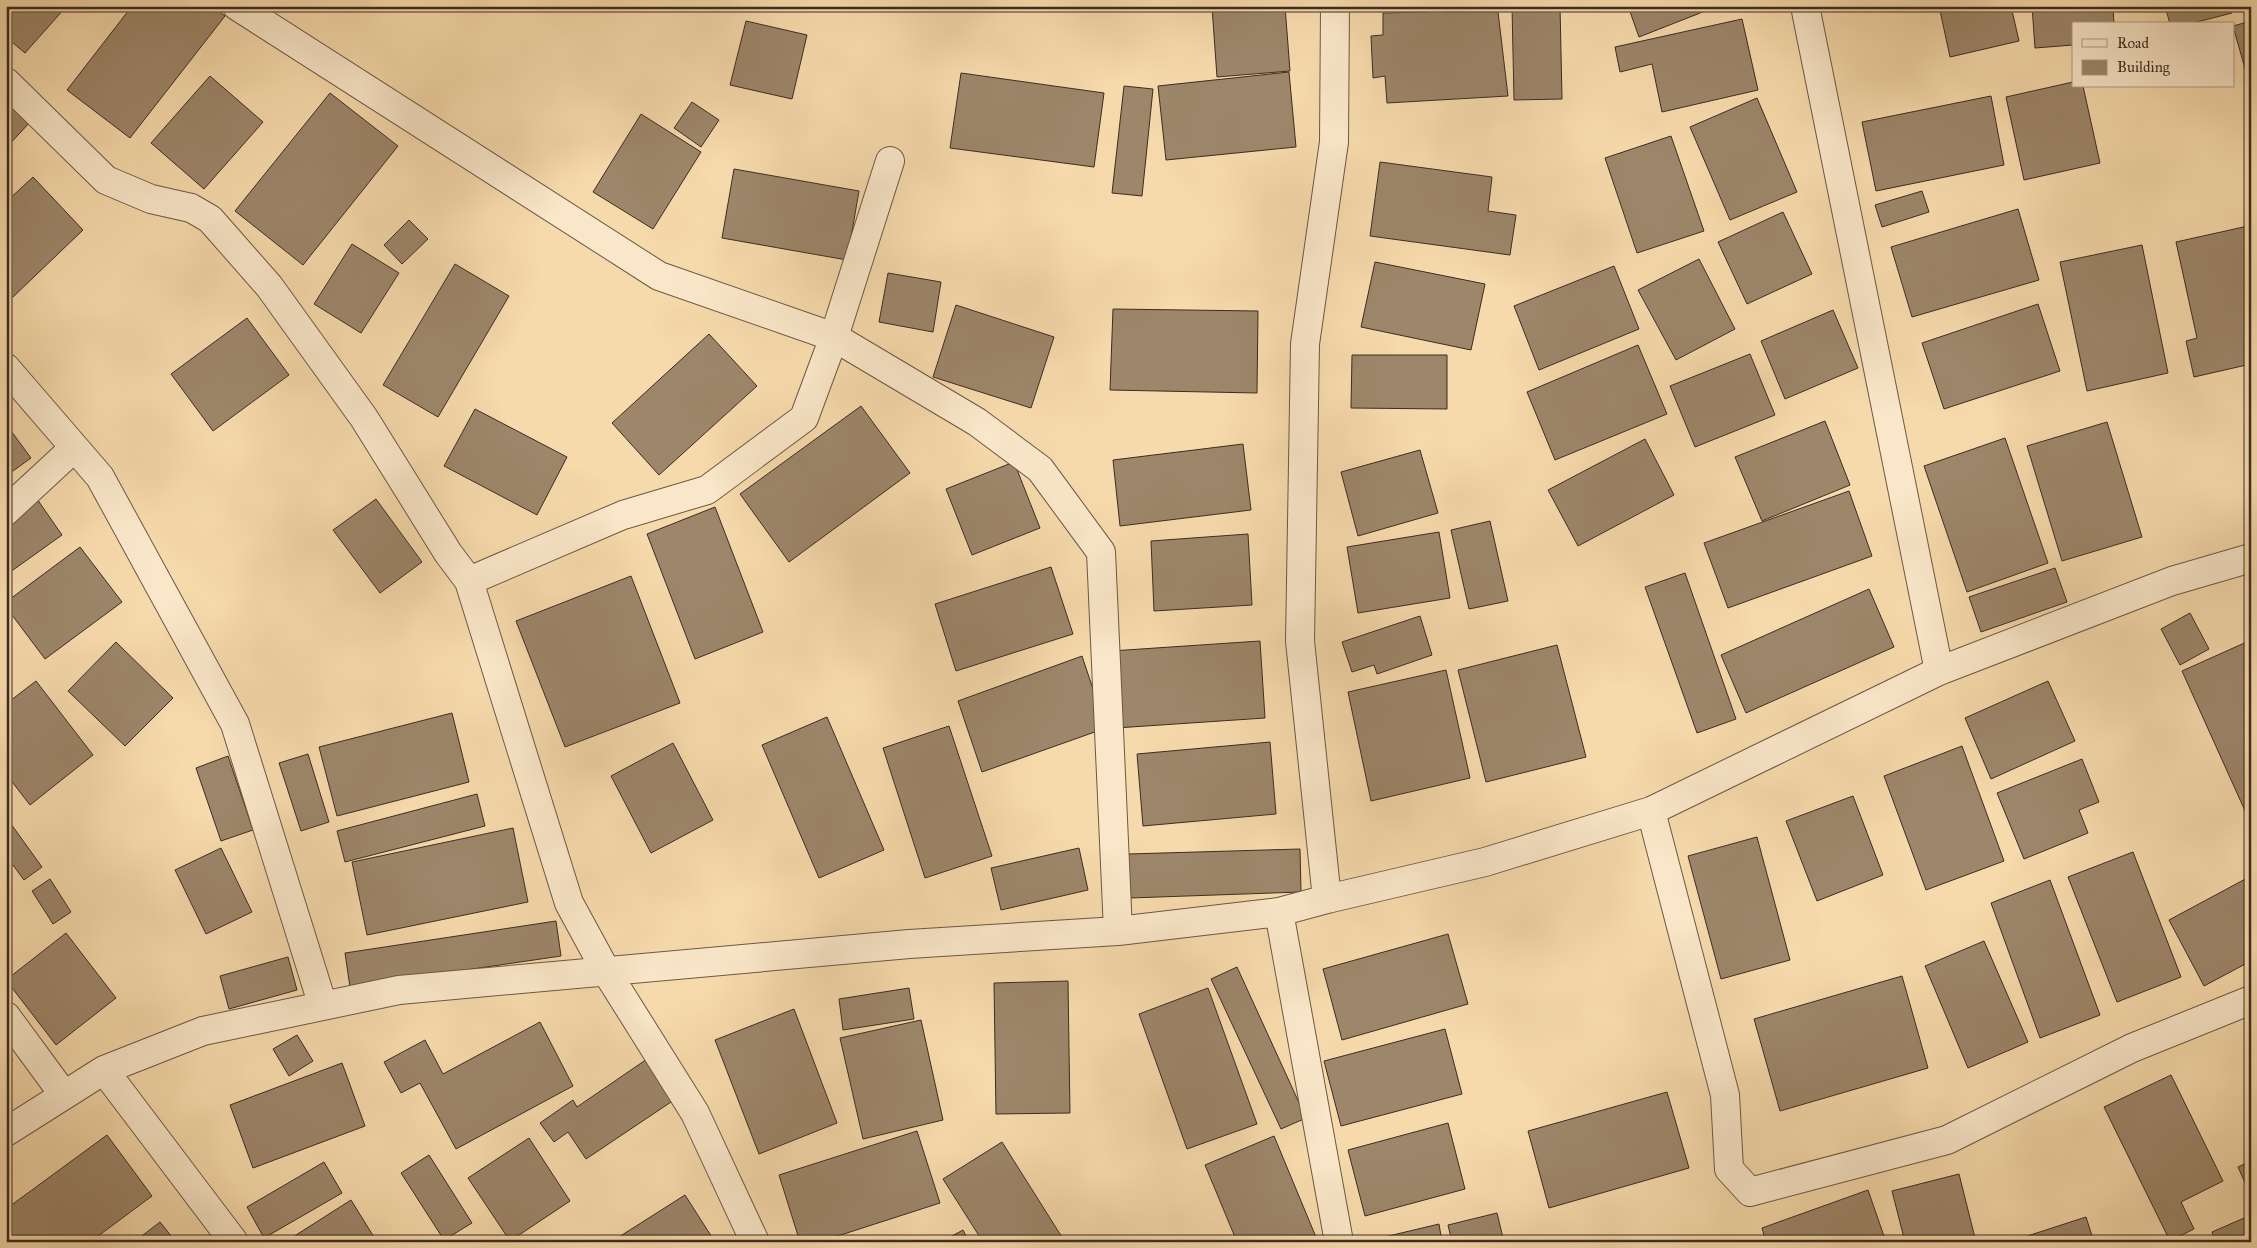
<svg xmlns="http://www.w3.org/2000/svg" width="2257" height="1248" font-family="'IM FELL Great Primer',serif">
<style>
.building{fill:#9d866a;stroke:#3c2c23}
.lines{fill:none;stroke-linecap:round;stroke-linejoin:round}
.minor-casing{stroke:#6b5845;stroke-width:30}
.minor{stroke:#fae7c9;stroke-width:28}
</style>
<rect width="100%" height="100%" fill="#f7daac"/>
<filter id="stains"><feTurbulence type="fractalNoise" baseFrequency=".004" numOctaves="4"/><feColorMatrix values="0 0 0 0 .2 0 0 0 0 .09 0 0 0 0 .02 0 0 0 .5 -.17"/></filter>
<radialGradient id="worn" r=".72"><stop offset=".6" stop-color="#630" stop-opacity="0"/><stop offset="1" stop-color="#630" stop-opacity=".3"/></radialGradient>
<!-- building -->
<path class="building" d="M6,6H62L65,8L25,53L6,37Z
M132,6H213L225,16L130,138L67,90Z
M1285,6L1290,71L1217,77L1212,7Z
M1428,6H1443V12H1498L1508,96L1387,103L1385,76L1373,78L1371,36L1383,35V13L1428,12Z
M1512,6H1560L1562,99L1514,100Z
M1628,6H1718L1639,37Z
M1939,6H2011L2019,41L1950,57Z
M2032,6H2113L2114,24H2073V45L2035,48Z
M2165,6H2230L2232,13L2189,24H2170Z
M1742,19L1758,90L1662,112L1652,64L1620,72L1615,47Z
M746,21L807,35L792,99L730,85Z
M2251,21V90L2233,26Z
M1289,72L1296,147L1166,160L1158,86Z
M961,73L1104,93L1094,167L950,148Z
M210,76L263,122L204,189L151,143Z
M2073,82V86H2083L2100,163L2024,180L2006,97Z
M1124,86L1153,89L1142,196L1112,193Z
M330,93L398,146L303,265L235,211Z
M1991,96L2004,165L1876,191L1862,122Z
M1757,98L1797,192L1730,220L1690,127Z
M6,99L31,121L6,148Z
M692,102L719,120L701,147L674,128Z
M641,114L701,152L653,229L593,192Z
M1671,136L1704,231L1637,253L1605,158Z
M1380,162L1492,177L1488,211L1516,215L1510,255L1370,236Z
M734,169L859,191L847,260L722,238Z
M33,177L83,230L13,297L6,290V202Z
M1922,191L1929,212L1882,227L1875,205Z
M2018,209L2039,280L1912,317L1891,247Z
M1783,212L1812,274L1747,304L1718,242Z
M409,220L428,239L402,264L384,245Z
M2248,226L2251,237V364L2194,377L2186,341L2197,338L2176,242Z
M352,244L399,273L361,333L314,304Z
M2142,245L2168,373L2087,391L2060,262Z
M1699,259L1735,329L1676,360L1638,290Z
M1375,262L1485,284L1471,350L1361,327Z
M455,264L509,296L438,417L383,385Z
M1614,266L1639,329L1539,370L1514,306Z
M888,273L941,282L933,332L879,322Z
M2038,304L2060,371L1944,409L1922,343Z
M956,305L1054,337L1031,408L933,377Z
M1113,309L1258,311L1257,393L1110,390Z
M1833,310L1858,368L1785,399L1761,341Z
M247,318L289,375L213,431L171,374Z
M709,334L757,386L659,475L612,423Z
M1638,345L1667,414L1555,460L1527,392Z
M1750,354L1775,415L1695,447L1670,386Z
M1352,355H1447V409L1351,408Z
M861,406L910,473L789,562L740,494Z
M475,409L567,457L537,515L444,466Z
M1825,421L1850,485L1762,521L1735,457Z
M2107,422L2142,537L2062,561L2027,446Z
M6,424L31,458L6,476Z
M2005,438L2048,563L1967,592L1924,466Z
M1645,439L1674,495L1578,546L1548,490Z
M1243,444L1251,510L1120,526L1113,460Z
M1420,450L1438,513L1358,536L1341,472Z
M1014,462L1040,528L972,555L946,489Z
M1849,491L1872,556L1728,608L1704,543Z
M37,499L62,535L6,575V521Z
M376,499L422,562L380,593L333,530Z
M715,507L763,632L695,659L647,534Z
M1490,521L1508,601L1469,609L1451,530Z
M1439,532L1450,598L1358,613L1347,547Z
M1248,534L1252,605L1154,611L1151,541Z
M80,547L122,602L45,659L6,607V602Z
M1051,567L1073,634L956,671L935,604Z
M2055,568L2067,602L1981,632L1969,597Z
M1685,573L1736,719L1697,733L1645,587Z
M631,576L680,703L565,747L516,621Z
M1869,589L1894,647L1746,713L1721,655Z
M2190,613L2209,649L2180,665L2161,629Z
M1420,616L1432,655L1377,674L1374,665L1352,672L1342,642Z
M2251,640V810L2246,813L2182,671Z
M1260,641L1265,718L1116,728L1111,651Z
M116,642L173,698L125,746L68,691Z
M1557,645L1586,757L1486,782L1458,670Z
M1082,656L1106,728L982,772L958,701Z
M1446,670L1470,778L1371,801L1348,692Z
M36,681L93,755L30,805L6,774V704Z
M2048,681L2075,741L1991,779L1965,718Z
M452,713L469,782L337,816L319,747Z
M827,717L884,850L819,878L762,745Z
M949,726L992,856L925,878L883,748Z
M1270,742L1276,814L1143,826L1137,754Z
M673,743L713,820L651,853L611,776Z
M1962,746L2004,861L1926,890L1884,776Z
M308,754L329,822L301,831L279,763Z
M228,756L253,830L221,841L196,768Z
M2082,759L2099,802L2079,810L2088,833L2024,859L1997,793Z
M477,794L485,826L345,862L337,831Z
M1853,796L1883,875L1817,901L1786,821Z
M11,824L42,867L24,880L13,865L6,871V827Z
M513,828L528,902L367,935L352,862Z
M1757,837L1790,960L1721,979L1688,856Z
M221,848L252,912L206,934L175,870Z
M1079,848L1088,890L1001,910L991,868Z
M1300,849L1301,892L1130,898L1128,854Z
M2133,852L2181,977L2117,1002L2068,877Z
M2251,876V961L2204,986L2169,920Z
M50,879L71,912L53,924L32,891Z
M2050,880L2100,1015L2040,1038L1991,903Z
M556,921L561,956L350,987L345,953Z
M66,933L116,998L56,1045L6,980Z
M1448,934L1468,1004L1342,1040L1323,969Z
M1984,941L2028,1042L1968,1068L1925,966Z
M288,957L297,990L229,1009L220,976Z
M1237,967L1306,1118L1281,1129L1211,979Z
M1902,976L1928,1068L1780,1111L1754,1019Z
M1068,981L1070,1113L996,1114L994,983Z
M909,988L914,1019L843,1030L839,999Z
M1208,988L1257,1124L1187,1149L1139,1014Z
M794,1009L837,1123L759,1154L715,1040Z
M921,1020L943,1120L863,1139L840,1038Z
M540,1022L573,1086L456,1149L420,1083L401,1093L384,1062L425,1040L443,1074Z
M1445,1029L1462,1094L1341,1126L1324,1061Z
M297,1035L313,1061L289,1076L273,1049Z
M6,1051L13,1060L6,1065Z
M647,1059L674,1100L586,1159L568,1132L554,1142L540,1123L573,1100L577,1107Z
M342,1063L365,1126L253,1168L230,1105Z
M2171,1075L2223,1181L2181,1202L2194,1229L2170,1241L2104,1107Z
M1667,1092L1689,1168L1549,1208L1528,1131Z
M1448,1123L1465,1189L1365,1216L1348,1150Z
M917,1131L940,1203L819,1242H800L779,1175Z
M107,1135L152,1196L90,1242H6V1209Z
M1274,1136L1318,1242H1237L1205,1165Z
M529,1138L570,1201L510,1241L468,1178Z
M1002,1142L1065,1242H983L943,1179Z
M429,1155L472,1223L444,1240L401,1173Z
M2251,1161V1196L2238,1167Z
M324,1162L342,1193L264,1238L247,1207Z
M1959,1174L1976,1242H1905L1892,1191Z
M1868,1190L1886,1242H1766L1762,1228Z
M685,1195L715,1242H611Z
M351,1200L377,1242H285Z
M1497,1213L1504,1242H1452L1448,1225Z
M2251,1215V1242H2216L2212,1232Z
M2086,1217L2094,1242H2016L2015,1240Z
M160,1222L176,1242H134Z
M1439,1224L1442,1242H1377L1376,1239Z
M963,1230L969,1242H941Z"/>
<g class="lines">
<!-- minor casing -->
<g class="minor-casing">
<path id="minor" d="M237,6L659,276L834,337L977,422L1040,469L1101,552L1118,931
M1805,6L1939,671
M6,82L106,180L151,199L191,208L210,219L269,286L364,418L448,553L469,581L569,903L606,971L695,1113L755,1242
M6,368L100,477L235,724L323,1006
M6,511L74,448
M469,581L623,515L707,490L804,418L834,337L890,161
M1651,811L1725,1095L1729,1169L1750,1192L1947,1140L2132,1048L2251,1000
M1327,899L1300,641L1305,344L1334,142L1335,6
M1279,912L1339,1242
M6,1016L64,1095
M104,1070L234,1242
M6,1132L104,1070L203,1031L399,990L909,944L1118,931L1279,912L1327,899L1485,862L1651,811L1939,671L2172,581L2251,558"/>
</g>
<!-- minor -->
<use href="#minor" class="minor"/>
</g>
<!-- margin -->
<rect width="2257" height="1248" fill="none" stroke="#f7daac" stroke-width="25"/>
<rect x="8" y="8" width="2242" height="1233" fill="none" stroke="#3c2c23" stroke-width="2.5"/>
<rect x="12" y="12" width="2232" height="1223" fill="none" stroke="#3c2c23"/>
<!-- legend -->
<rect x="2072" y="22" width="162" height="65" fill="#fae7c9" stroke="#ae9c87"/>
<rect x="2082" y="39" width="25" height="8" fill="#fae7c9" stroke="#ae9c87"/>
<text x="2117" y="48" font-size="15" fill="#3c2c23">Road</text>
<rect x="2082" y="60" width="25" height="15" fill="#9d866a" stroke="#ae9c87"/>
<text x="2117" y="72" font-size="15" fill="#3c2c23">Building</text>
<rect width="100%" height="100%" filter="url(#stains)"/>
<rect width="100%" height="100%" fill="url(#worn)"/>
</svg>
